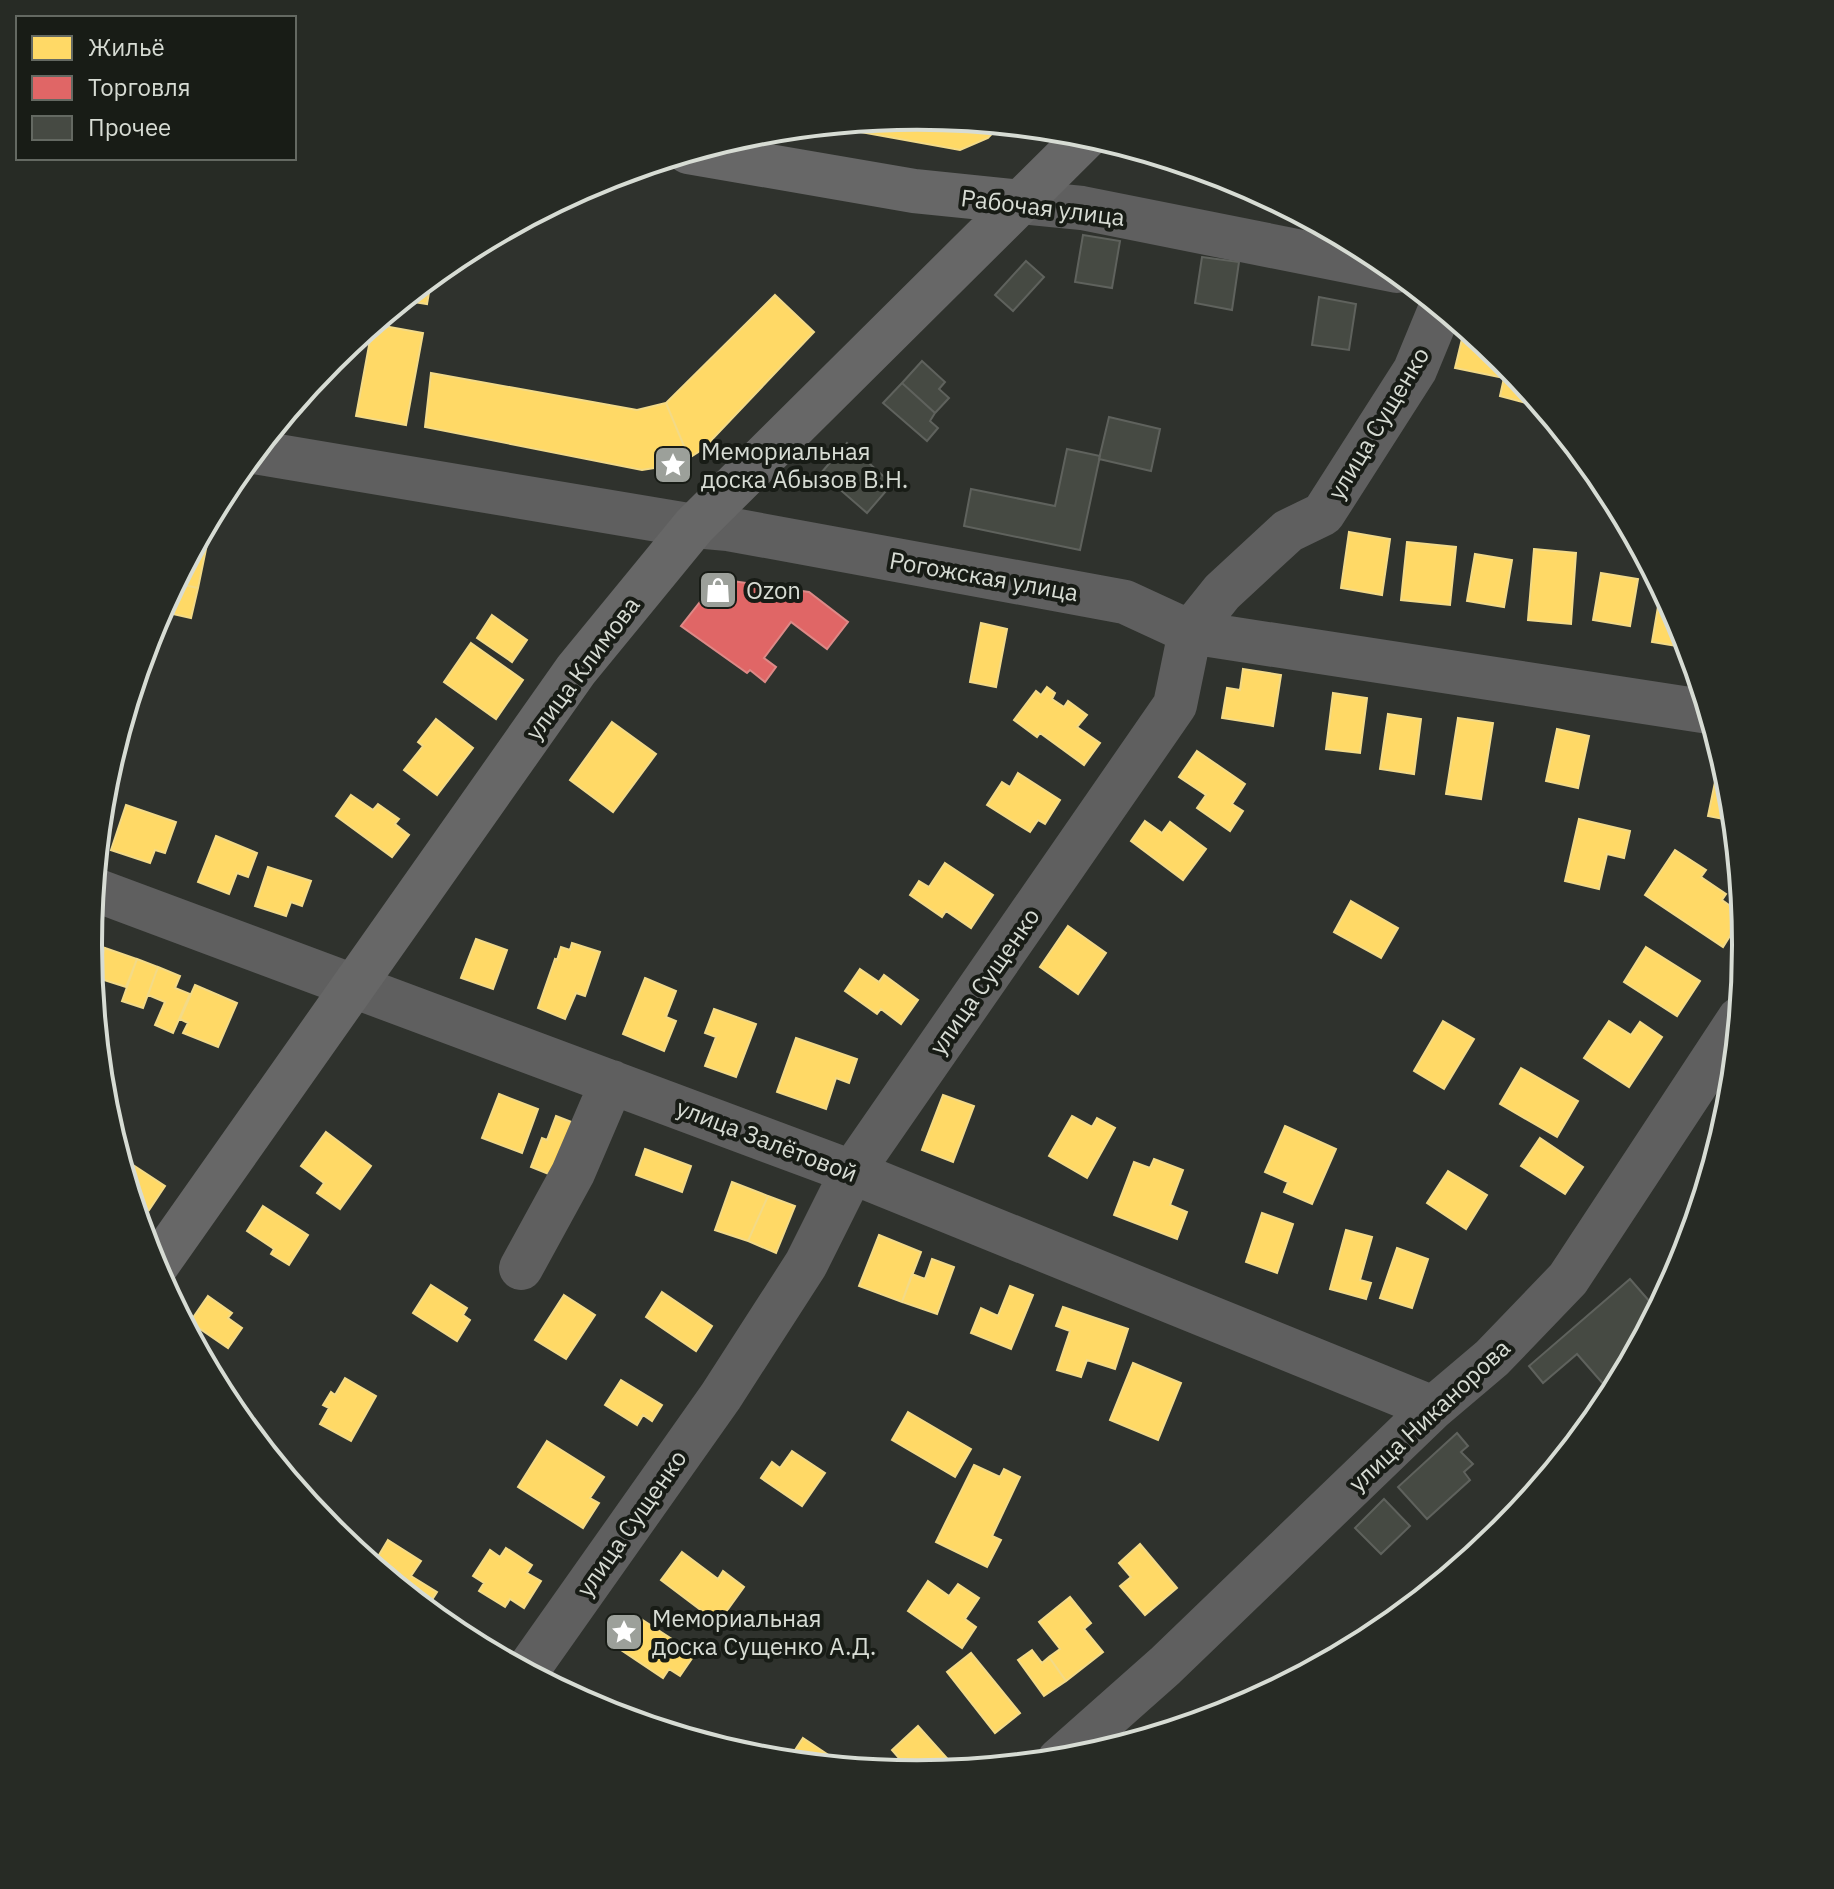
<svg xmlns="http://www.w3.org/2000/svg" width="1834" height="1889" font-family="'IBM Plex Sans',sans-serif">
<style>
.homes{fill:#ffd966;stroke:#f3da87;stroke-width:2}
.shops{fill:#e06666;stroke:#dd8987;stroke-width:2}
.building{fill:#464a43;stroke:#5f625d;stroke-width:2}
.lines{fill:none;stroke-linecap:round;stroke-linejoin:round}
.minor{stroke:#5f5f5f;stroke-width:44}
.major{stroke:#676767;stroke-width:44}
.labels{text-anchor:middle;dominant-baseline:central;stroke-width:8;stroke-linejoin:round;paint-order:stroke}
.street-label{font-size:24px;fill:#d7dcd4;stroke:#181c16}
.poi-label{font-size:24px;fill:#d7dcd4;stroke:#181c16;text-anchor:start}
.rim{fill:none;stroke:#d7dcd4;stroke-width:4}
</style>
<rect width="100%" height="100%" fill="#2f322d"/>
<!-- homes -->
<path class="homes" d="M917,116L1001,124L988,138L960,150L822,125Z
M432,275L427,304L402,300Z
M775,295L814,332L703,449L689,458L666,403Z
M373,324L423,333L406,425L356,416Z
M1462,339L1487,345L1504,359L1539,402L1538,406L1500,396L1504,378L1455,368Z
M431,373L637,410L666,403L689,458L673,465L642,470L425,427Z
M214,510L205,554L192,551Z
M1349,532L1390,539L1382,595L1341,588Z
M1407,542L1456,547L1450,605L1401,600Z
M1534,549L1576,553L1571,624L1528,620Z
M192,551L205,554L198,588L175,583Z
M1475,554L1512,560L1504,607L1467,601Z
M1601,573L1638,579L1630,626L1593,620Z
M180,584L198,588L191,618L173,614Z
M1660,595H1666L1683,628L1689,648L1652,642Z
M492,615L527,640L512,662L477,638Z
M981,623L1007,629L996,687L970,682Z
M471,643L523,680L496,719L444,682Z
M1243,669L1281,675L1273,726L1222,718L1227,688L1240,690Z
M1047,687L1055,693L1052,699L1064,707L1068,701L1087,715L1077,727L1100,743L1084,765L1040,733L1037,737L1014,720L1036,691L1041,695Z
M1333,693L1367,698L1360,753L1326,749Z
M1388,714L1421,719L1414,774L1380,769Z
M1458,718L1493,723L1481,799L1446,794Z
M436,719L473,748L437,795L404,770L423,746L418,742Z
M612,722L656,754L613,812L570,780Z
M1557,729L1589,736L1578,788L1546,781Z
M1197,751L1245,784L1232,804L1243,811L1230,831L1197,808L1206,795L1179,777Z
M1721,753L1730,783L1734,821L1708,816Z
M1018,773L1060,800L1045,824L1038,820L1030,832L987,805L1002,782L1010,787Z
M351,795L373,810L378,804L399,819L395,824L409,835L392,857L336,816Z
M126,805L176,822L165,853L155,850L150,863L111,850Z
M1579,819L1630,831L1624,858L1607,854L1599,889L1565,881Z
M1145,821L1162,833L1170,822L1206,849L1183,880L1131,841Z
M216,836L257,853L248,877L237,873L229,894L198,882Z
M1675,850L1706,870L1701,877L1726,894L1722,900L1743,915L1723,947L1645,895Z
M945,863L993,895L971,928L946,911L942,917L910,895L919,881L929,887Z
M268,867L311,881L302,906L291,902L286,916L255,906Z
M1351,901L1398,928L1381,958L1334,932Z
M1068,926L1106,953L1078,994L1040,967Z
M476,939L507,950L493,989L461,978Z
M88,943L105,948L92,987L88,944Z
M572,943L600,952L585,996L576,993L565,1019L538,1008L555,959L557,960L561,947L570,950Z
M1646,947L1700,981L1677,1016L1624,982Z
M105,948L137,959L126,987L95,977Z
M137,959L158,967L143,1008L122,1001Z
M158,967L180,976L175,988L190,994L173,1033L155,1025L165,1002L148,995Z
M860,969L879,982L884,975L918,1000L901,1024L881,1009L877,1014L845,991Z
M645,978L676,991L666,1017L676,1021L664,1051L623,1034Z
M195,985L237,1003L218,1047L183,1033L188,1023L180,1019Z
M714,1009L756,1024L736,1077L705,1066L716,1037L705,1033Z
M1443,1021L1474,1039L1444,1089L1414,1071Z
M1609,1021L1631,1035L1640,1022L1662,1037L1629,1087L1584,1058Z
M796,1038L857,1059L849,1083L836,1078L826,1109L777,1092Z
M1521,1068L1578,1101L1557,1137L1500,1104Z
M499,1094L538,1109L522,1153L482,1138Z
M943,1095L974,1106L953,1162L922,1150Z
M556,1116L582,1126L561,1179L531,1167L542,1138L547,1140Z
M1072,1116L1092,1127L1097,1118L1115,1128L1087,1178L1049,1156Z
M1285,1126L1336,1149L1312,1204L1284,1192L1288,1182L1265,1172Z
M326,1132L371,1166L340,1209L317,1193L324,1183L301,1166Z
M1540,1138L1583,1167L1565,1194L1521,1166Z
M645,1149L691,1166L682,1192L636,1175Z
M1154,1159L1183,1170L1170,1205L1187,1212L1177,1239L1114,1215L1134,1162L1150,1168Z
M127,1161L165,1186L149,1210L132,1199L123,1168Z
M1448,1171L1487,1195L1466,1229L1427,1203Z
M732,1182L768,1196L748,1241L715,1230Z
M768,1196L795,1206L776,1253L748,1241Z
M263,1206L308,1235L289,1265L271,1254L274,1249L247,1231Z
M1262,1213L1293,1224L1277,1273L1246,1262Z
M1346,1230L1372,1237L1360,1280L1371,1283L1366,1299L1330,1289Z
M879,1235L921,1252L902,1302L859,1286Z
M1397,1248L1428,1259L1412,1308L1380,1298Z
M932,1259L954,1267L937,1314L902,1302L912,1274L925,1279Z
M431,1285L467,1308L463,1315L470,1320L457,1341L413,1313Z
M1010,1286L1033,1295L1011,1349L971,1333L981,1308L998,1316Z
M662,1292L712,1326L696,1351L646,1317Z
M564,1295L595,1315L566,1359L535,1340Z
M208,1296L232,1313L228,1318L242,1328L228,1348L190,1322Z
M1063,1307L1128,1329L1115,1369L1087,1360L1081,1377L1057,1370L1070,1331L1056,1326Z
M1133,1363L1181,1383L1158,1440L1110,1420Z
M345,1378L376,1396L351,1441L320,1424L329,1408L323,1405L331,1392L335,1395Z
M621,1380L662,1405L652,1421L643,1415L637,1425L605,1405Z
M908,1412L971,1449L955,1477L892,1440Z
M547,1441L604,1477L590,1498L599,1503L583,1528L518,1487Z
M792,1451L825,1473L802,1506L761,1478L772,1462L780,1468Z
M974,1465L1000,1477L1004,1469L1020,1477L992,1536L1001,1540L987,1567L936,1542Z
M388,1540L421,1561L411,1576L437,1592L426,1609L373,1565Z
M1140,1544L1177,1588L1145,1615L1120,1586L1131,1577L1119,1563Z
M506,1548L532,1565L527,1573L541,1581L524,1608L510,1599L505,1607L479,1591L484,1583L473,1576L490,1550L500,1557Z
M682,1552L718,1579L723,1571L744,1587L718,1623L661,1580Z
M928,1581L949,1596L958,1584L979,1598L965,1619L976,1627L962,1648L908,1611Z
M1070,1597L1091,1623L1084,1629L1103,1652L1066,1681L1049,1657L1060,1649L1039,1622Z
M635,1615L695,1654L680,1676L669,1669L663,1678L615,1646Z
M1032,1650L1042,1663L1049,1657L1066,1681L1044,1696L1018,1660Z
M971,1653L1020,1713L995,1733L947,1672Z
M918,1726L953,1765L947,1771L912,1773L892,1750Z
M803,1738L845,1766L788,1761Z"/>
<!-- shops -->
<path class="shops" d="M718,579L809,592L848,622L827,649L791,622L764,658L776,667L765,682L750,670L747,673L681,626Z"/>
<!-- building -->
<path class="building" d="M1083,235L1120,241L1112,288L1075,282Z
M1202,257L1239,262L1232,310L1195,303Z
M1026,261L1044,277L1013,311L995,295Z
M1319,297L1356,304L1349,350L1312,345Z
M922,361L945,382L939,389L949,398L935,413L902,383Z
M902,383L935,413L930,421L938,428L927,441L883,403Z
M1109,417L1160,429L1151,471L1099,459Z
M847,443L892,484L867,513L821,473Z
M1067,449L1100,456L1080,550L964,526L971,489L1055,506Z
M1630,1279L1657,1310L1612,1394L1577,1354L1543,1383L1529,1366Z
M1457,1433L1468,1446L1461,1452L1473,1464L1464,1472L1470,1480L1427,1519L1398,1487Z
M1384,1499L1410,1526L1381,1554L1355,1528Z"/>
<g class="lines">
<!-- minor -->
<path class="minor" d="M1021,202L1082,208L1397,271
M254,452L694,526L728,529L1125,602L1190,632L1709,712
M93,889L852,1172L1433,1408
M521,1268L573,1173L612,1082
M527,1671L721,1396L806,1264L852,1172L1175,705L1190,632L1222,592L1288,531L1323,514L1415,370L1441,307
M1059,1760L1165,1666L1433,1408L1492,1358L1568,1279L1739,1019"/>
<!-- major -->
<path class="major" d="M688,152L914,191L1021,202
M155,1268L576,670L694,526L1089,134"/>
</g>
<!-- icons -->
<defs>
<g id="sight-square" transform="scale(2)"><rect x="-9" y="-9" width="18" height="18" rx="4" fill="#9ca09a" stroke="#181c16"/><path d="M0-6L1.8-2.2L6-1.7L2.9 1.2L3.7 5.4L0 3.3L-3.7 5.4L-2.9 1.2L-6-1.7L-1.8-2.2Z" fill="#fff"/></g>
<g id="shop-square" transform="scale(2)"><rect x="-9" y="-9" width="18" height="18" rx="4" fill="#9ca09a" stroke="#181c16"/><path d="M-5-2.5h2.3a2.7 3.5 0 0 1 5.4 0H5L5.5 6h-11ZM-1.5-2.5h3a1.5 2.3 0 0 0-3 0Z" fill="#fff"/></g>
</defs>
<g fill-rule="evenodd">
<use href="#sight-square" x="673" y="465"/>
<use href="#shop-square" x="718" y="590"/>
<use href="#sight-square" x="624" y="1632"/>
</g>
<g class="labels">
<!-- street labels -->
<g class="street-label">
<text transform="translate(1043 207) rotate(7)">Рабочая улица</text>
<text transform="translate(1378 423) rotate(-59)">улица Сущенко</text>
<text transform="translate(984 576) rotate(10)">Рогожская улица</text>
<text transform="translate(582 668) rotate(-53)">улица Климова</text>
<text transform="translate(984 981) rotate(-55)">улица Сущенко</text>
<text transform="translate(767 1140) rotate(21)">улица Залётовой</text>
<text transform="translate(1429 1415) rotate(-43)">улица Никанорова</text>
<text transform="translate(631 1523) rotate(-55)">улица Сущенко</text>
</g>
<!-- poi labels -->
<g class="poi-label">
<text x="701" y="451">Мемориальная<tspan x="701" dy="28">доска Абызов В.Н.</tspan></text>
<text x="746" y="590">Ozon</text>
<text x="652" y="1618">Мемориальная<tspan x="652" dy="28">доска Сущенко А.Д.</tspan></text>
</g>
</g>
<!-- crop -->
<path d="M0 0H1834V1889H0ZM102 945a815 815 0 1 1 1630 0a815 815 0 1 1-1630 0Z" fill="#272b25" fill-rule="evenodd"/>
<path class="rim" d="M102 945a815 815 0 1 1 1630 0a815 815 0 1 1-1630 0Z"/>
<!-- legend -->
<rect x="16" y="16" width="280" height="144" fill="#181c16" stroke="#646962" stroke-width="2"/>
<rect x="32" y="36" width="40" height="24" fill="#ffd966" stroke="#646962" stroke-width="2"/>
<text x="88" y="56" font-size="24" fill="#d7dcd4">Жильё</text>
<rect x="32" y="76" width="40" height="24" fill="#e06666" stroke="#646962" stroke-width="2"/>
<text x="88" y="96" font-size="24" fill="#d7dcd4">Торговля</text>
<rect x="32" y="116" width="40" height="24" fill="#464a43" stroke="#646962" stroke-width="2"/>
<text x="88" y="136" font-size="24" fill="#d7dcd4">Прочее</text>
</svg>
